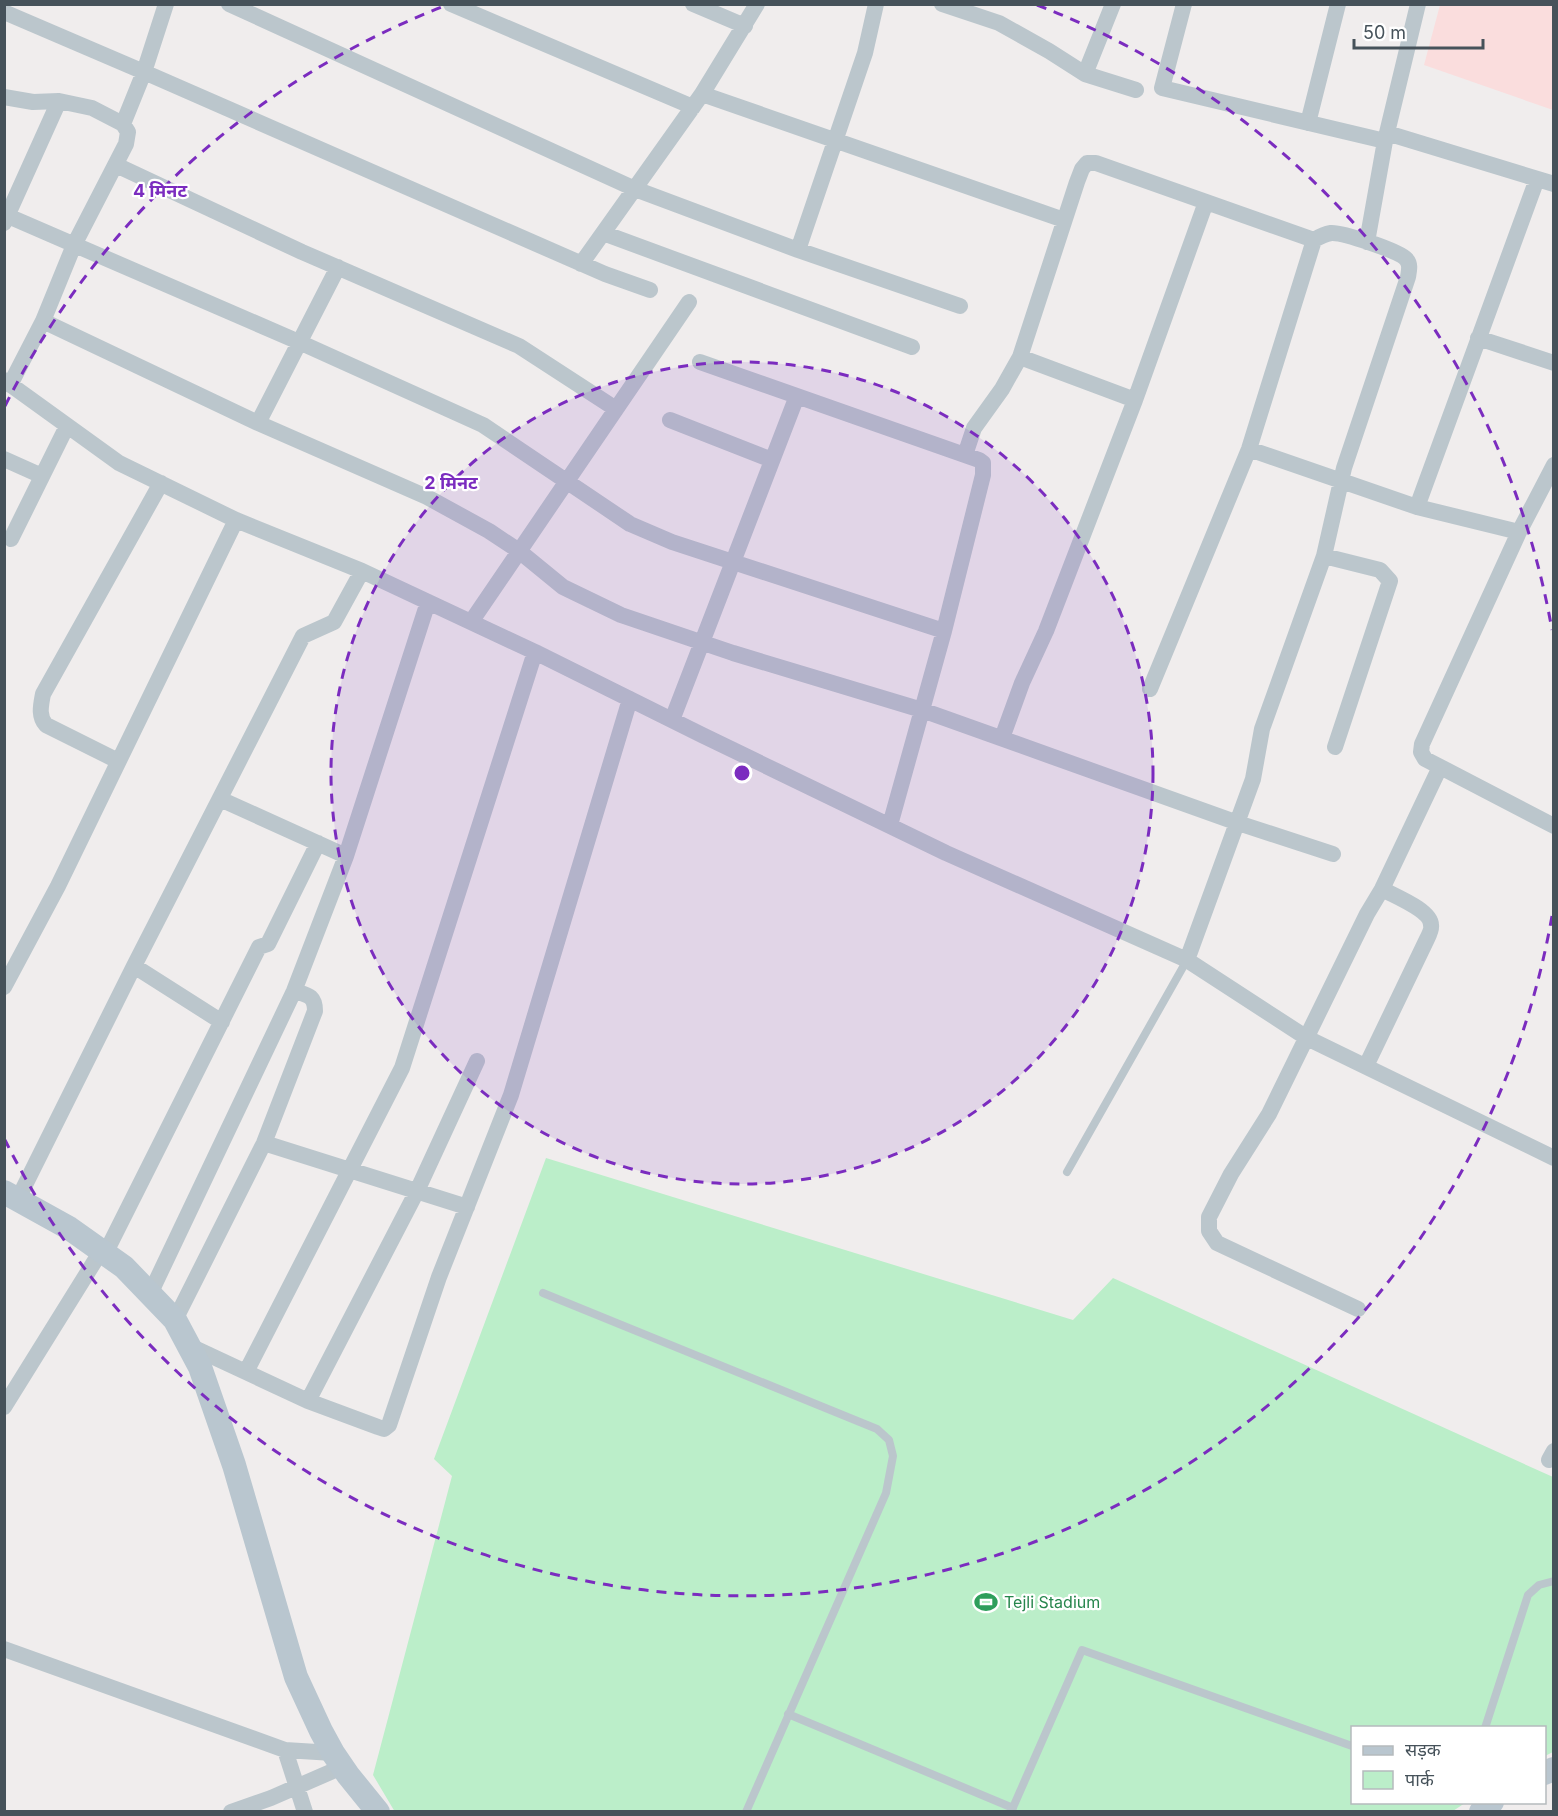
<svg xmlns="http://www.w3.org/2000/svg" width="1558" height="1816" font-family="Inter,'Noto Sans Devanagari',sans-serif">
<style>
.medical{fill:#fadddd}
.green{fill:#bbeec9}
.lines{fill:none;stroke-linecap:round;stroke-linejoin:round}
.lane{stroke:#bbc6cc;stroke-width:8}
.street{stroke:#bbc6cc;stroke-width:16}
.secondary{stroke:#b9c6cf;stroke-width:24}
.ring{fill:none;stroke:#7b2cbf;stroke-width:3;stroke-dasharray:10 8}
.labels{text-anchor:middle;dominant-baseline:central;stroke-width:4.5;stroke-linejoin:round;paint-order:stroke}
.leisure-label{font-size:16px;fill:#27864d;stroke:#fff;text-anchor:start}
.centre{fill:#7b2cbf;stroke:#fff;stroke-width:3}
.ring-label{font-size:18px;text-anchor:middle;font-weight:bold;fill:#7b2cbf;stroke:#fff;stroke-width:4.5;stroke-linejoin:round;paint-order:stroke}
</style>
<rect width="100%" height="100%" fill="#f0eded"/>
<!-- medical -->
<path class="medical" d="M1440,5H1553V110L1424,65Z"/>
<!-- green -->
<path class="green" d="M546,1158L1073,1320L1113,1278L1553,1477V1752L1545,1756L1544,1728H1352V1802L1465,1803L1453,1811L395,1812L373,1775L452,1476L434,1459Z"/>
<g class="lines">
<!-- lane -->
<path class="lane" d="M1067,1172L1187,960
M543,1293L877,1429L889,1440L893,1456L886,1493L746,1812
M788,1714L1013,1808
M1485,1728L1528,1595L1539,1585L1554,1581
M1011,1812L1082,1650L1352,1746"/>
<!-- street -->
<path class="street" d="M229,4L635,189L798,250L960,306
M451,4L693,107
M693,4L745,26
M942,4L999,23L1049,51L1085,74L1136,90
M1184,4L1162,88L1385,141
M4,12L144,72L605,274L650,290
M1085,74L1113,4
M702,94L1064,220
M4,97L33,102L59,101L92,108L123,124L128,132L126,144L74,245L43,321L10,385
M1308,123L1338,4
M123,124L144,72L166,4
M1387,133L1554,184
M116,165L302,252L519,346L616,409
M8,216L299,342L483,425L630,524L672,542L944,631
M4,223L59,101
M603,233L912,347
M1367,242L1385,141L1418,4
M798,250L865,53L876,4
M581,264L702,94L757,4
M43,321L258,423L427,497L489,531L519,551L563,587L621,615L733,653L922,710L1238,823L1333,854
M1478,338L1554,363
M1020,357L1135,400
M700,362L979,460L983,463V475L944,631L890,825
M4,380L119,463L236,520L362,571L535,652L702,735L946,853L1187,960L1307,1038L1554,1158
M670,420L772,460
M258,423L338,267
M1249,449L1417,507L1519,532
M965,455L974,428L1002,389L1020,357L1077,182L1082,169L1087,163H1096L1314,240C1319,237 1325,234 1331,233C1342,232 1399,251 1406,259C1411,264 1409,271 1408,277L1344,468L1324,556L1262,729L1253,779L1187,960
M4,459L42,476
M1554,465L1519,532L1422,744L1421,752L1425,759L1554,826
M1417,507L1537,179
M11,539L67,426
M1324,556L1380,570L1390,581L1335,747
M471,622L689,302
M1150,689L1249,449L1314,240
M672,720L797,396
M1002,738L1022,683L1046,631L1135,400L1206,202
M118,761L46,725C38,716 41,705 43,694L161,483
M220,799L346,856
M134,966L222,1022
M4,987L58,886L236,520
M1366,1066L1427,939C1429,935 1432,929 1431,925C1431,910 1394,896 1382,889
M264,1143L467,1207
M18,1199L134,966L303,636L334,622L362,571
M105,1254L259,947L268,944L318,843
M150,1294L294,991L346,856L428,602
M1358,1309L1217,1243L1209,1231V1217L1231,1174L1269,1114L1367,914L1382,889L1440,767
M175,1320L264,1143L315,1011C315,995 307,995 294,991
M190,1346L308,1401L378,1427L384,1429L389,1425L439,1277L511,1095L630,699
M246,1372L402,1068L535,652
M308,1401L417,1191L477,1061
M4,1407L101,1251
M1549,1460L1554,1451
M4,1649L285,1750L333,1753
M285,1750L305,1812
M231,1812L271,1798L342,1767"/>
<!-- secondary -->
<path class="secondary" d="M4,1192L69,1228L124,1267L175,1320L200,1367L234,1465L296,1677L321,1731L333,1753L348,1775L378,1812
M1544,1773L1554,1769
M1481,1812L1492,1802"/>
</g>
<!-- distance rings -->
<circle cx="742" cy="773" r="411" fill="#7b2cbf" fill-opacity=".12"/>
<g class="ring">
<circle cx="742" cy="773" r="411"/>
<path d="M1552 916A823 823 0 0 1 5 1140M5 406A823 823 0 0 1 447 5M1037 5A823 823 0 0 1 1552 630"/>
</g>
<!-- icons -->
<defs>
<g id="stadium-bare" transform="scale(1.8)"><path d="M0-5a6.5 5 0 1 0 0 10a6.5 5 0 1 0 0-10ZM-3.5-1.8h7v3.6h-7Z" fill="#2e9e5b" stroke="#fff" stroke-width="2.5" paint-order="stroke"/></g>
</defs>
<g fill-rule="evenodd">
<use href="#stadium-bare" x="986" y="1602"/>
</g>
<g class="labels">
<!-- leisure labels -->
<g class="leisure-label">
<text x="1004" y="1602">Tejli Stadium</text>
</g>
</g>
<circle cx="742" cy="773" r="9" class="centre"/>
<g class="ring-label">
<text x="160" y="197">4 मिनट</text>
<text x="451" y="489">2 मिनट</text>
</g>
<!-- border -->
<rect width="1558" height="1816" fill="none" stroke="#46525a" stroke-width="12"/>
<!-- legend -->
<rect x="1351" y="1726" width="195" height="78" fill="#ffffff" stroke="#b5babd" stroke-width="1.5"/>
<rect x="1363" y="1746" width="30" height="9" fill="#b9c6cf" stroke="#b5babd" stroke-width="1.5"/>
<text x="1405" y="1756" font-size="18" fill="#46525a">सड़क</text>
<rect x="1363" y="1771" width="30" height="18" fill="#bbeec9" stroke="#b5babd" stroke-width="1.5"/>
<text x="1405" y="1786" font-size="18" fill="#46525a">पार्क</text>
<!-- scale -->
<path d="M1354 39v9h129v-9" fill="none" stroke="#46525a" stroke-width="3"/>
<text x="1363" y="39" font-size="18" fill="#46525a" stroke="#ffffff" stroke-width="4.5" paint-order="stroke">50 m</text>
</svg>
